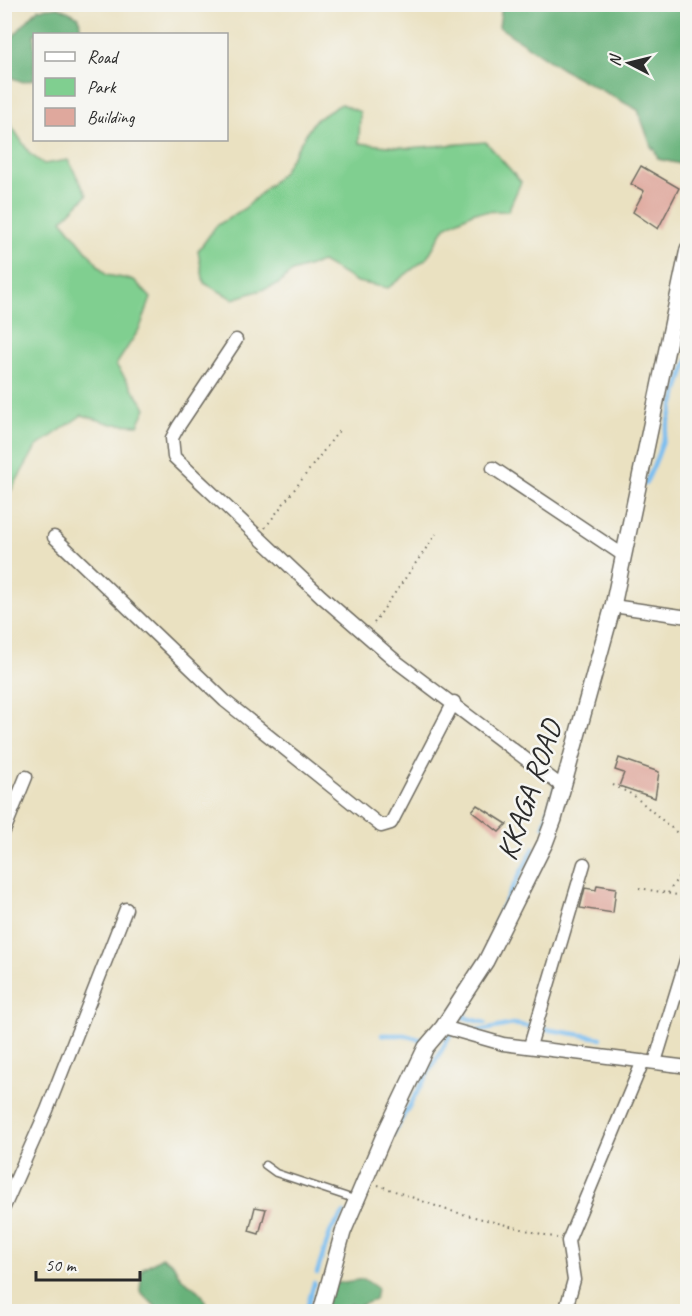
<svg xmlns="http://www.w3.org/2000/svg" width="692" height="1316" font-family="Caveat,sans-serif">
<style>
.green{fill:#80cf90;stroke:#567d5e;stroke-width:1.5}
.forest{fill:#68b27a;stroke:#4a6e52;stroke-width:1.5}
.lines{fill:none;stroke-linecap:round;stroke-linejoin:round}
.stream{stroke:#7abef0;stroke-width:4.5}
.building{fill:#dfa89d}
.service-casing{stroke:#6e6b60;stroke-width:9}
.minor-casing{stroke:#6e6b60;stroke-width:15}
.tertiary-casing{stroke:#6e6b60;stroke-width:18}
.path{stroke:#6e6b60;stroke-width:2;stroke-dasharray:1.5 4.5;stroke-linecap:butt}
.service{stroke:#fff;stroke-width:6}
.minor{stroke:#fff;stroke-width:12}
.tertiary{stroke:#fff;stroke-width:15}
.labels{text-anchor:middle;dominant-baseline:central;stroke-width:5;stroke-linejoin:round;paint-order:stroke}
.street-label{font-size:30px;fill:#2b2b2b;stroke:#f6f6f2}
</style>
<rect width="100%" height="100%" fill="#f6f6f2"/>
<filter id="ink" filterUnits="userSpaceOnUse"><feTurbulence type="fractalNoise" baseFrequency=".0167" numOctaves="2"/><feDisplacementMap in="SourceGraphic" scale="12" xChannelSelector="R" yChannelSelector="G"/><feConvolveMatrix kernelMatrix="1 2 1 2 8 2 1 2 1" color-interpolation-filters="sRGB"/></filter>
<filter id="wash" filterUnits="userSpaceOnUse"><feTurbulence type="fractalNoise" baseFrequency=".008" numOctaves="4" result="noise"/><feDisplacementMap in="SourceGraphic" scale="24" xChannelSelector="R" yChannelSelector="G"/><feGaussianBlur stdDeviation="1.35" result="paint"/><feColorMatrix in="noise" values="0 0 0 0 0 0 0 0 0 0 0 0 0 0 0 0 0 1.4 0 .05"/><feComposite in="paint" operator="in"/></filter>
<g filter="url(#wash)">
<rect width="100%" height="100%" fill="#eae1c1"/>
<!-- green -->
<path class="green" d="M341,104L360,112L359,143L408,148L486,142L521,182L508,211L474,212L445,227L427,258L388,288L357,282L322,262L292,272L277,285L233,299L204,283L198,251L216,226L245,208L282,173L314,121Z
M5,116L30,154L44,164L68,160L87,195L62,220L106,275L134,280L151,298L140,328L116,365L146,408L138,425L112,424L82,415L36,447L5,501Z"/>
<!-- forest -->
<path class="forest" d="M502,5H687V169L685,165L658,159L654,148L652,149L638,110L562,69L499,27Z
M59,7L79,17L81,34H34V79L23,82L5,75V45L38,9Z
M162,1257C181,1267 171,1267 182,1278C192,1288 209,1293 205,1311H160L140,1291L142,1269Z
M364,1279L377,1288L375,1300L356,1307L350,1304L344,1311H323L324,1290L338,1283Z"/>
<g class="lines">
<!-- stream -->
<path class="stream" d="M645,484C666,445 672,402 688,360
M544,826L556,786
M494,929L501,909L534,848
M472,994L463,1017L485,1023
M470,1029L479,1031L513,1024L601,1038
M382,1035H404L426,1041
M393,1134L452,1032
M317,1273L331,1230L344,1213
M306,1312L314,1283"/>
</g>
<g id="blocks">
<!-- building -->
<path class="building" d="M641,166L679,188L658,229L633,212L644,191L631,184Z
M619,758L659,772L655,798L619,786L624,773L615,770Z
M477,805L507,824L499,832L472,811Z
M597,885L616,888L613,913L580,908L585,888L596,890Z
M255,1207L266,1209L259,1234L249,1231Z"/>
</g>
</g>
<g filter="url(#ink)">
<use href="#blocks" fill-opacity="0" stroke="#6e6b60" stroke-width="1.5"/>
<g class="lines">
<!-- service casing -->
<g class="service-casing">
<path id="service" d="M265,1165L276,1173L357,1200"/>
</g>
<!-- minor casing -->
<g class="minor-casing">
<path id="minor" d="M236,340L178,427L172,438L174,457L321,596L397,662L564,788
M493,468L623,555
M54,537L225,701L381,826L391,823L454,702
M613,606L688,617
M4,831L26,777
M443,1027L503,1044L688,1067
M530,1046L584,864
M655,1062L688,954
M4,1207L47,1110L126,909
M565,1312L574,1280L568,1241L643,1061"/>
</g>
<!-- tertiary casing -->
<g class="tertiary-casing">
<path id="tertiary" d="M321,1312L343,1232L385,1133L426,1047L443,1027L486,961L545,843L554,819L613,606L688,249"/>
</g>
<!-- path -->
<path class="path" d="M265,528L341,428
M374,623L436,534
M613,785L633,795L688,842
M639,888L688,897
M668,893L688,862
M378,1185L447,1210L557,1238"/>
<!-- service -->
<use href="#service" class="service"/>
<!-- minor -->
<use href="#minor" class="minor"/>
<!-- tertiary -->
<use href="#tertiary" class="tertiary"/>
</g>
</g>
<g class="labels">
<!-- street labels -->
<g class="street-label">
<text transform="translate(529 790) rotate(-71)">KKAGA ROAD</text>
</g>
</g>
<!-- margin -->
<rect width="692" height="1316" fill="none" stroke="#f6f6f2" stroke-width="24"/>
<!-- legend -->
<rect x="33" y="33" width="195" height="108" fill="#f6f6f2" stroke="#a5a5a2" stroke-width="1.5"/>
<rect x="45" y="52" width="30" height="9" fill="#ffffff" stroke="#a5a5a2" stroke-width="1.5"/>
<text x="87" y="63" font-size="18" fill="#2b2b2b">Road</text>
<rect x="45" y="78" width="30" height="18" fill="#80cf90" stroke="#a5a5a2" stroke-width="1.5"/>
<text x="87" y="93" font-size="18" fill="#2b2b2b">Park</text>
<rect x="45" y="108" width="30" height="18" fill="#dfa89d" stroke="#a5a5a2" stroke-width="1.5"/>
<text x="87" y="123" font-size="18" fill="#2b2b2b">Building</text>
<!-- north arrow -->
<g transform="translate(629 63) rotate(277)" stroke="#f6f6f2" stroke-width="4.5" paint-order="stroke">
<path d="M0-4.5L10 22L0 15L-10 22Z" fill="#2b2b2b"/>
<text y="-9" font-size="16" font-weight="bold" text-anchor="middle" fill="#2b2b2b">N</text>
</g>
<!-- scale -->
<path d="M36 1271v9h104v-9" fill="none" stroke="#2b2b2b" stroke-width="3"/>
<text x="45" y="1271" font-size="18" fill="#2b2b2b" stroke="#f6f6f2" stroke-width="4.5" paint-order="stroke">50 m</text>
</svg>
